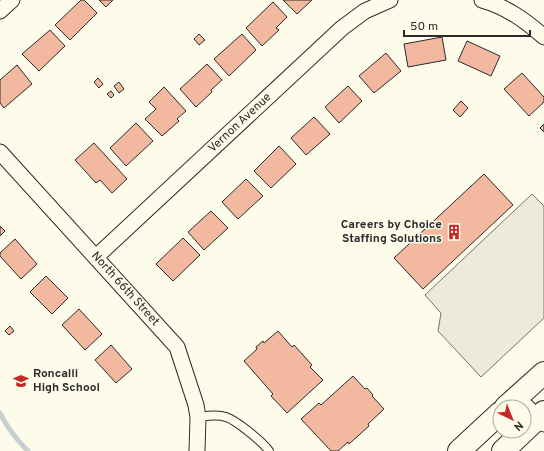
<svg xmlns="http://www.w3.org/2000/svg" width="544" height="451" font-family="Overpass,sans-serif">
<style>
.parking{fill:#eceadb;stroke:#74746e}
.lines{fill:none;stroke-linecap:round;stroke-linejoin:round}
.stream{stroke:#c7d0d0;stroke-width:5}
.building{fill:#f2b8a0;stroke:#2b2b2b}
.service-casing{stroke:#2b2b2b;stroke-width:10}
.minor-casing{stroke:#2b2b2b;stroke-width:17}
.primary-casing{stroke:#2b2b2b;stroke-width:24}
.service{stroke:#fdfbea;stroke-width:8}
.minor{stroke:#fdfbea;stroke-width:15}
.primary{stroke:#fdfbea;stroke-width:22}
.labels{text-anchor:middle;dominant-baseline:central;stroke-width:3;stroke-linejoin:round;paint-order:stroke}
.street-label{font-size:12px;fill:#2b2b2b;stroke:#fdfbea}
.poi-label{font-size:12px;font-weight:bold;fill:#2b2b2b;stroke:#fdfbea;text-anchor:end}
</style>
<rect width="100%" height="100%" fill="#fdfbea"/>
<!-- parking -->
<path class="parking" d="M532,194L544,206V318L481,377L438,331L441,313L425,295Z"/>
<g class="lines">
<!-- stream -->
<path class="stream" d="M0,413C7,428 16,439 28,451"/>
</g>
<!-- building -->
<path class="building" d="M81,0H84L97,13L70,40L55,25Z
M99,0H113L106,7Z
M283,0H312L297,14Z
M273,2L287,17L276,28L279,30L262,46L246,28Z
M50,30L65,46L39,71L22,54Z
M199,34L205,40L199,45L194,39Z
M242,34L256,50L229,76L214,59Z
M442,37L446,60L408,67L404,44Z
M467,41L500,56L491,76L458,61Z
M386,53L401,71L374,93L359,76Z
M207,64L222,80L211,90L212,92L196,107L180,89Z
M17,65L32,84L4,108L0,103V80Z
M522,73L544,97V102L529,116L504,89Z
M98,78L103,84L99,88L94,82Z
M119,82L124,89L119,93L114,86Z
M348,86L362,101L339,123L325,107Z
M164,87L186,111L177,119L179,121L162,136L145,119L156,109L149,102Z
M111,91L114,95L111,98L107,94Z
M461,101L468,108L460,117L453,110Z
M314,117L330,134L306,155L291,138Z
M136,123L153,141L126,166L110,148Z
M544,124V132L540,128Z
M94,143L127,179L112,193L100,180L96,183L75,160Z
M279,146L296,164L271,188L254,171Z
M484,174L513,205L423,289L394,258Z
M246,179L263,196L238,219L222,202Z
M211,211L228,228L204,250L188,232Z
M0,226L5,231L0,236Z
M183,238L200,255L173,281L156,264Z
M15,239L37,264L21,279L0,256V253Z
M46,276L68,298L52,314L30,292Z
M79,309L102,334L85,350L62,325Z
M10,326L14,331L9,335L5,331Z
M278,331L292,347L294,345L312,365L310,367L323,380L287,413L271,396L273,394L244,361L257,349L256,347L263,341L264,343Z
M111,345L132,369L116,383L95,360Z
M353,376L365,389L367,388L373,395L372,396L384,409L368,424L369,426L349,444L348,442L338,451H331L301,419L319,403L321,405Z"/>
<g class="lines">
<!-- service casing -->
<g class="service-casing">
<path id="service" d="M198,417C207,416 217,414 226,417C236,420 264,443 269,451"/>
</g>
<!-- minor casing -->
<g class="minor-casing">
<path id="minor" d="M482,0C507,7 526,21 544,37
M0,11L12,0
M0,152L177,347L196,405L198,417L197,451
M96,257L342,28L365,11L390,0
M517,397L544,424"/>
</g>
<!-- primary casing -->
<g class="primary-casing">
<path id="primary" d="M506,407L544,373
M459,451L500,413
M503,451L544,412"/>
</g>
<!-- service -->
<use href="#service" class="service"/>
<!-- minor -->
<use href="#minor" class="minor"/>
<!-- primary -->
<use href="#primary" class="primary"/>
</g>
<!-- icons -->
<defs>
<g id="building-bare" transform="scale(1.2)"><path d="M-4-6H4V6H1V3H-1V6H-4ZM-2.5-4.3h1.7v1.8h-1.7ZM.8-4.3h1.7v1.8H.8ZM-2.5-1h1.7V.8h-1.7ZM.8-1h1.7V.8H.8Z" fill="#c62828" stroke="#fdfbea" stroke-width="2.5" paint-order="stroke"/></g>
<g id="school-bare" transform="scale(1.2)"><path d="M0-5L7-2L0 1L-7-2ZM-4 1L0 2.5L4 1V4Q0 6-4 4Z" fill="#c62828" stroke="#fdfbea" stroke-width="2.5" paint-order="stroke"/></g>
</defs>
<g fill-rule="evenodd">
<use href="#building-bare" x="454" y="232"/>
<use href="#school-bare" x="21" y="381"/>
</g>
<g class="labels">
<!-- street labels -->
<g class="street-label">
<text transform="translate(240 123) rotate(-43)">Vernon Avenue</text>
<text transform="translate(125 289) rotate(48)">North 66th Street</text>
</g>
<!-- poi labels -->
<g class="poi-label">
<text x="442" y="225">Careers by Choice<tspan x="442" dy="14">Staffing Solutions</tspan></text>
<text x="33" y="374" text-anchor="start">Roncalli<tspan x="33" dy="14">High School</tspan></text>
</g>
</g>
<!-- north arrow -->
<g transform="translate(512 419) rotate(137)"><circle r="19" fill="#fdfbea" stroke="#a9a89e"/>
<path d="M0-3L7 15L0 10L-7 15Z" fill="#c62828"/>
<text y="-6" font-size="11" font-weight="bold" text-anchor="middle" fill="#2b2b2b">N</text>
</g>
<!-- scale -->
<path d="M404 30v6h126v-6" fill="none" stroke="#2b2b2b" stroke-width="2"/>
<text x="410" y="30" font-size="12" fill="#2b2b2b" stroke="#fdfbea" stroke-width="3" paint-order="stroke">50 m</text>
</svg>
